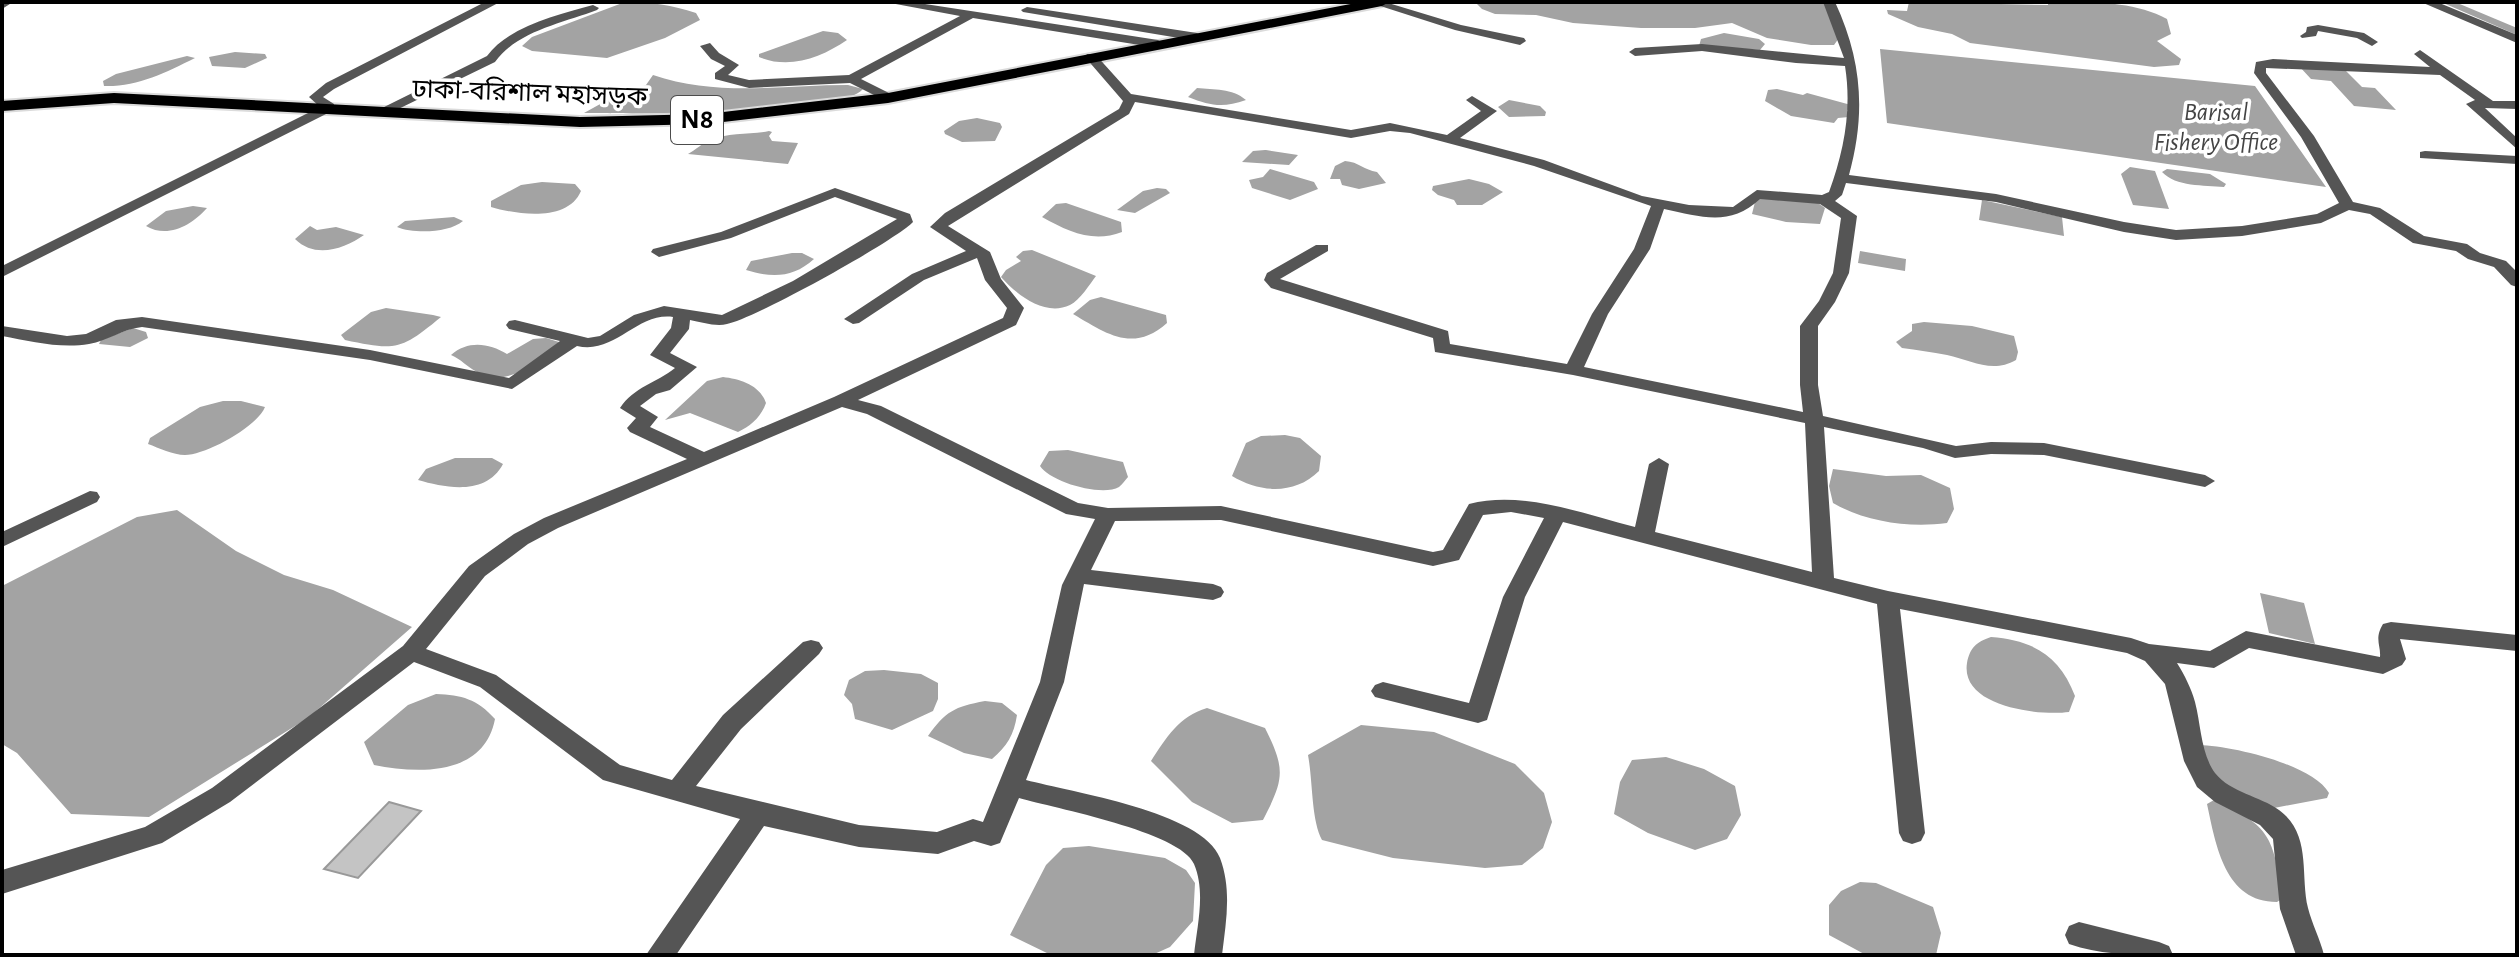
<svg xmlns="http://www.w3.org/2000/svg" width="2519" height="957" font-family="'Alegreya Sans','Noto Sans Bengali',sans-serif">
<style>
.water{fill:#a3a3a3}
.lines{fill:none;stroke-linecap:round;stroke-linejoin:round}
.canal{fill:#a3a3a3;fill-rule:evenodd}
.building{fill:#c4c4c4;stroke:#999;stroke-width:2}
.highway-casing{stroke:#dbdbdb;stroke-width:4}
.minor{fill:#555;fill-rule:evenodd}
.highway{fill:#000;fill-rule:evenodd}
.labels{text-anchor:middle;dominant-baseline:central;stroke-width:7;stroke-linejoin:round;paint-order:stroke}
.far-street-label{font-size:26px;fill:#000;stroke:#fff}
.far-water-label{font-size:26px;font-style:italic;fill:#444;stroke:#fff}
.shield{fill:#fff;stroke:#4c4c4c;stroke-width:2}
.shield-label{font-size:28px;font-weight:bold;fill:#000}
</style>
<rect width="100%" height="100%" fill="#fff"/>
<!-- water -->
<path class="water" d="M625,2C651,2 672,5 696,13L700,20L665,38L607,58L532,51L522,46L532,37Z
M1475,2H1824L1839,38L1834,45H1811L1767,38L1732,23L1695,28H1641L1573,23L1536,15L1495,14L1482,9Z
M1909,2L2048,5V2C2086,2 2133,0 2167,19L2171,34L2157,41L2181,59L2179,65L2154,67L1970,43L1952,34L1918,27L1888,14L1887,10L1907,11Z
M823,31L838,33L847,40C822,57 790,70 759,57V54Z
M1724,33L1759,39L1765,44L1760,50L1699,46L1701,39Z
M1880,49L2255,86L2326,187L1887,123Z
M235,52L265,54L267,58L245,68L212,66L209,57Z
M187,56L195,58C165,73 137,87 104,86L103,81L116,74Z
M2299,66L2345,70L2362,87L2375,88L2396,110L2354,106L2331,81L2311,79Z
M653,75C716,97 783,85 848,85L863,89C837,119 630,113 584,113L629,88L646,85Z
M1197,88C1214,90 1232,88 1246,100C1223,108 1211,106 1188,97Z
M1777,89L1803,95L1807,93L1851,105L1847,111L1851,113L1849,117L1838,118L1834,123L1791,116L1765,101L1768,90Z
M1509,100L1540,106L1546,112L1545,116L1509,117L1498,107Z
M977,118L1000,123L1002,127L995,141L962,142L945,134L944,131L959,121Z
M769,131L772,132L769,136L772,141L798,143L788,164L688,154C696,150 702,143 710,140C728,132 750,135 769,131Z
M1265,150H1266L1298,155L1289,165L1242,162L1253,151Z
M1345,161C1359,162 1364,170 1377,172L1386,183L1359,189L1342,185L1340,179H1330L1335,166Z
M2130,167L2155,171L2169,209L2133,205L2121,174Z
M1270,169L1314,182L1318,189L1290,200L1252,188L1249,180L1263,177Z
M2167,169L2210,174L2226,184L2224,187C2204,185 2176,187 2162,172Z
M1469,179L1489,184L1503,192L1482,205H1457L1454,200L1438,195L1432,190L1433,186Z
M542,182L575,184L581,191C568,222 518,215 491,207V201L521,185Z
M1157,188L1166,189L1170,193L1135,213L1117,210L1143,191Z
M1756,198L1818,203L1825,208L1820,224L1786,222L1752,214Z
M1982,200L2062,217L2064,236L1979,220Z
M1066,203L1121,222L1122,232C1093,243 1069,232 1042,217L1056,204Z
M193,206L207,208C192,225 168,239 146,226L166,211Z
M454,217L463,221C449,233 414,234 397,227L405,221Z
M310,226L317,230L336,227L364,235C344,249 315,259 295,239Z
M1032,250L1096,276C1090,284 1080,300 1070,305C1045,317 1017,295 1001,277L1006,270L1021,261L1016,257L1023,251Z
M1860,251L1906,259L1905,271L1858,263Z
M792,253H802L814,259C793,278 772,278 746,270L751,261Z
M1101,297L1166,315L1167,323C1133,353 1107,334 1073,314L1090,300Z
M386,308L433,315L441,317C401,350 396,351 345,340L341,335L371,312Z
M1924,322L1972,326L2014,336L2018,352L2016,360C1992,374 1971,360 1947,355C1932,352 1917,350 1902,348L1896,342L1912,331V324Z
M133,328L146,332L148,338L130,347L99,344L101,340Z
M546,338L559,342C537,360 509,390 477,372C467,367 461,359 451,355C468,340 489,343 507,354L533,339Z
M723,377C740,379 760,385 766,403C761,417 751,426 738,432L690,413L665,420L707,381Z
M223,401H241L265,407C257,427 206,455 185,455C173,455 159,448 148,444L150,438L200,407Z
M1285,435L1300,438L1321,456L1319,471C1295,495 1260,493 1232,476L1246,443L1261,436Z
M1068,450L1123,462L1128,477C1125,480 1123,484 1119,487C1102,497 1050,482 1040,466L1049,451Z
M455,458H492L503,464C486,496 446,488 418,480L426,469Z
M1833,469L1886,476L1921,475L1950,488L1954,509L1947,523C1909,528 1866,522 1833,503L1829,486Z
M177,510L236,551L284,575L333,590L412,627L308,718L149,817L71,814L17,753L2,744V586L137,517Z
M2260,593L2304,603L2315,644L2269,633Z
M1991,637C2033,640 2060,656 2075,696L2069,712C2039,716 1960,707 1967,663C1970,648 1976,642 1991,637Z
M884,670L921,674L938,683V699L933,711L892,730L855,719L852,704L844,695L849,680L865,671Z
M436,694C462,695 477,699 495,719C484,776 420,774 374,765L364,742L408,705Z
M985,701L1002,703L1017,715C1014,735 1007,746 992,759L964,753L928,736C946,711 954,707 985,701Z
M1207,708L1265,728C1286,770 1284,779 1263,820L1232,823L1192,802L1151,761C1166,738 1179,716 1207,708Z
M1361,725L1434,732L1515,764L1544,793L1552,822L1543,848L1522,865L1485,868L1393,858L1322,840C1311,819 1313,782 1308,755Z
M2199,745C2232,746 2312,764 2329,793L2327,798L2274,808L2212,779Z
M1666,757L1704,769L1735,786L1741,815L1727,839L1695,850L1648,833L1614,814L1620,782L1632,760Z
M2214,800C2272,827 2272,836 2283,898L2277,902C2225,902 2216,846 2207,804Z
M1089,846L1165,858L1186,870L1195,883L1193,921L1170,947L1152,955H1051L1010,935L1046,865L1063,848Z
M1860,882L1876,883L1933,907L1941,933L1936,955H1866L1829,935V905L1841,891Z"/>
<g class="lines">
<!-- canal -->
<path class="canal" d="M2441,2H2455L2517,28V35Z"/>
</g>
<!-- building -->
<path class="building" d="M389,802L421,811L358,878L324,869Z"/>
<g class="lines">
<!-- highway casing -->
<g class="highway-casing">
<path id="highway" d="M1361,2H1389L1382,6L888,103L706,124L580,127L114,103L2,111V101L114,93L580,117L706,114L888,93Z"/>
</g>
<!-- minor -->
<path class="minor" d="M2,2H13L2,9Z
M485,2H500L334,89L323,97L334,104V110L2,277V266L320,107L309,97L326,83Z
M885,2H912L1158,40L1164,44L1158,48L973,18L861,79L893,95V101L888,102L850,83L749,88L715,79V73L725,66L711,59L700,46L710,43L719,53L739,65L728,75L749,80L849,75L960,16Z
M1385,2L1461,25L1524,38L1526,41L1520,45L1455,30L1371,3Z
M1823,2H1835C1862,60 1866,113 1849,175L1996,194L2124,222L2176,230L2242,226L2317,214L2339,203L2301,137L2254,73L2256,62L2273,59L2430,67L2414,54L2420,50L2493,101H2517V109L2485,108L2517,138V149L2466,104L2475,100L2440,75L2266,68V73L2314,136L2353,202L2380,208L2424,236L2467,244L2480,253L2506,261L2517,272V287L2511,285L2494,267L2468,259L2456,251L2413,243L2370,214L2349,210L2321,223L2242,236L2176,240L2124,232L1996,202L1846,183L1842,195L1835,201L1857,216L1849,273L1835,302L1818,326V385L1823,416L1956,446L1991,442L2044,443L2205,475L2215,481L2205,487L2044,455L1991,454L1955,458L1923,448L1824,427L1834,578L1888,591L2131,638L2149,644L2210,651L2246,631L2380,657C2381,645 2374,639 2383,624L2391,622L2517,635V651L2400,639L2406,659L2402,665L2383,674L2249,648L2214,668L2177,663C2185,676 2191,688 2195,702C2201,725 2201,754 2215,773C2231,793 2260,796 2279,810C2312,834 2300,875 2308,908C2312,924 2320,939 2324,955H2296L2280,909L2273,839L2260,825L2215,802L2197,787L2184,761L2165,684L2145,661L2127,653L1900,609L1925,833L1921,841L1912,844L1903,841L1899,833L1877,604L1563,522L1525,597L1487,720L1478,723L1375,697L1371,691L1375,685L1383,682L1469,703L1503,597L1544,518L1511,512L1483,515L1459,560L1433,566L1221,520L1115,521L1091,570L1213,584L1221,587L1224,592L1221,597L1213,600L1084,584L1064,682L1026,780C1071,792 1203,812 1220,858C1232,890 1226,922 1222,955H1194C1197,926 1206,892 1194,864C1181,832 1054,808 1019,798L1000,843L991,846L974,841L938,854L859,847L764,826L676,955H646L740,819L603,780L480,687L414,662L230,802L162,843L2,894V870L145,827L212,788L403,646L469,566L514,534L544,518L687,459L630,432L627,428L636,418L620,408C634,387 656,383 675,368L650,355L671,328L673,317C637,312 615,355 577,346L512,389L370,360L142,327C122,329 108,341 89,344C60,349 30,341 2,336V326L67,336L86,334L116,320L142,317L370,350L509,378L560,341L509,329L506,325L509,321L515,320L588,338L600,336L634,315L664,306L722,315L793,281L897,219L835,197L731,238L659,257L651,252L653,249L721,232L835,188L910,214L913,222C895,241 752,320 727,324C716,327 701,322 690,320L689,329L670,353L697,367L670,390L656,394L640,406L658,417L650,427L704,452L834,397L1003,318L1007,308L985,280L977,258L924,280L859,323L853,324L844,319L912,274L966,251L930,227L945,213L1119,109L1123,101L1085,57L1087,54H1095L1131,94L1351,130L1390,123L1447,135L1481,111L1466,100L1472,96L1497,111L1460,138L1544,160L1642,196L1689,205L1733,207L1757,190L1822,195L1829,192C1844,151 1852,110 1845,66L1796,63L1702,51L1635,56L1629,52L1635,48L1702,44L1844,58ZM1135,102L1351,138L1390,131L1410,133L1534,166L1651,206L1634,249L1592,314L1567,364L1450,344L1448,331L1280,279L1328,251V245H1316L1267,273L1264,280L1271,288L1433,338L1435,352L1573,375L1805,423L1812,572L1655,532L1669,464L1659,458L1649,464L1635,527C1583,514 1523,490 1469,504L1443,550L1433,552L1221,506L1108,508L1078,503L881,406L858,400L1016,325L1024,308L1001,279L990,252L948,226L1129,114ZM1760,199L1820,204L1841,218L1833,273L1819,301L1800,326V385L1803,412L1584,367L1608,314L1650,249L1664,209C1702,217 1730,227 1760,199ZM842,407L867,414L1066,514L1095,519L1062,585L1040,682L983,822L973,819L937,832L859,825L696,786L741,729L819,654L823,648L819,642L811,640L803,642L723,715L672,780L620,765L496,675L426,649L485,576L528,544L558,528Z
M2421,2H2437L2517,35V43Z
M593,5L599,8L597,10C563,23 517,31 495,62L388,114L376,111L487,56C509,26 558,15 593,5Z
M1027,7L1197,33L1203,37L1197,41L1023,12L1021,10Z
M2318,25L2364,33L2378,42L2372,46L2357,38L2318,31L2316,36L2302,38L2300,36L2306,32L2307,27Z
M2425,151L2517,156V164L2420,158V152Z
M90,491L97,492L100,497L97,502L2,547V532Z
M2079,922L2159,942L2169,946L2173,955C2137,955 2104,956 2069,944L2065,935L2069,926Z"/>
<!-- highway -->
<use href="#highway" class="highway"/>
</g>
<g class="labels">
<!-- far-street labels -->
<g class="far-street-label">
<text transform="translate(530 93) rotate(2)">ঢাকা-বরিশাল মহাসড়ক</text>
</g>
<!-- far-water labels -->
<g class="far-water-label">
<text x="2216" y="112">Barisal<tspan x="2216" dy="30">Fishery Office</tspan></text>
</g>
<!-- shield labels -->
<rect class="shield" x="671" y="96" width="52" height="48" rx="6"/>
<g class="shield-label">
<text x="697" y="120">N8</text>
</g>
</g>
<!-- border -->
<rect width="2519" height="957" fill="none" stroke="#000000" stroke-width="8"/>
</svg>
